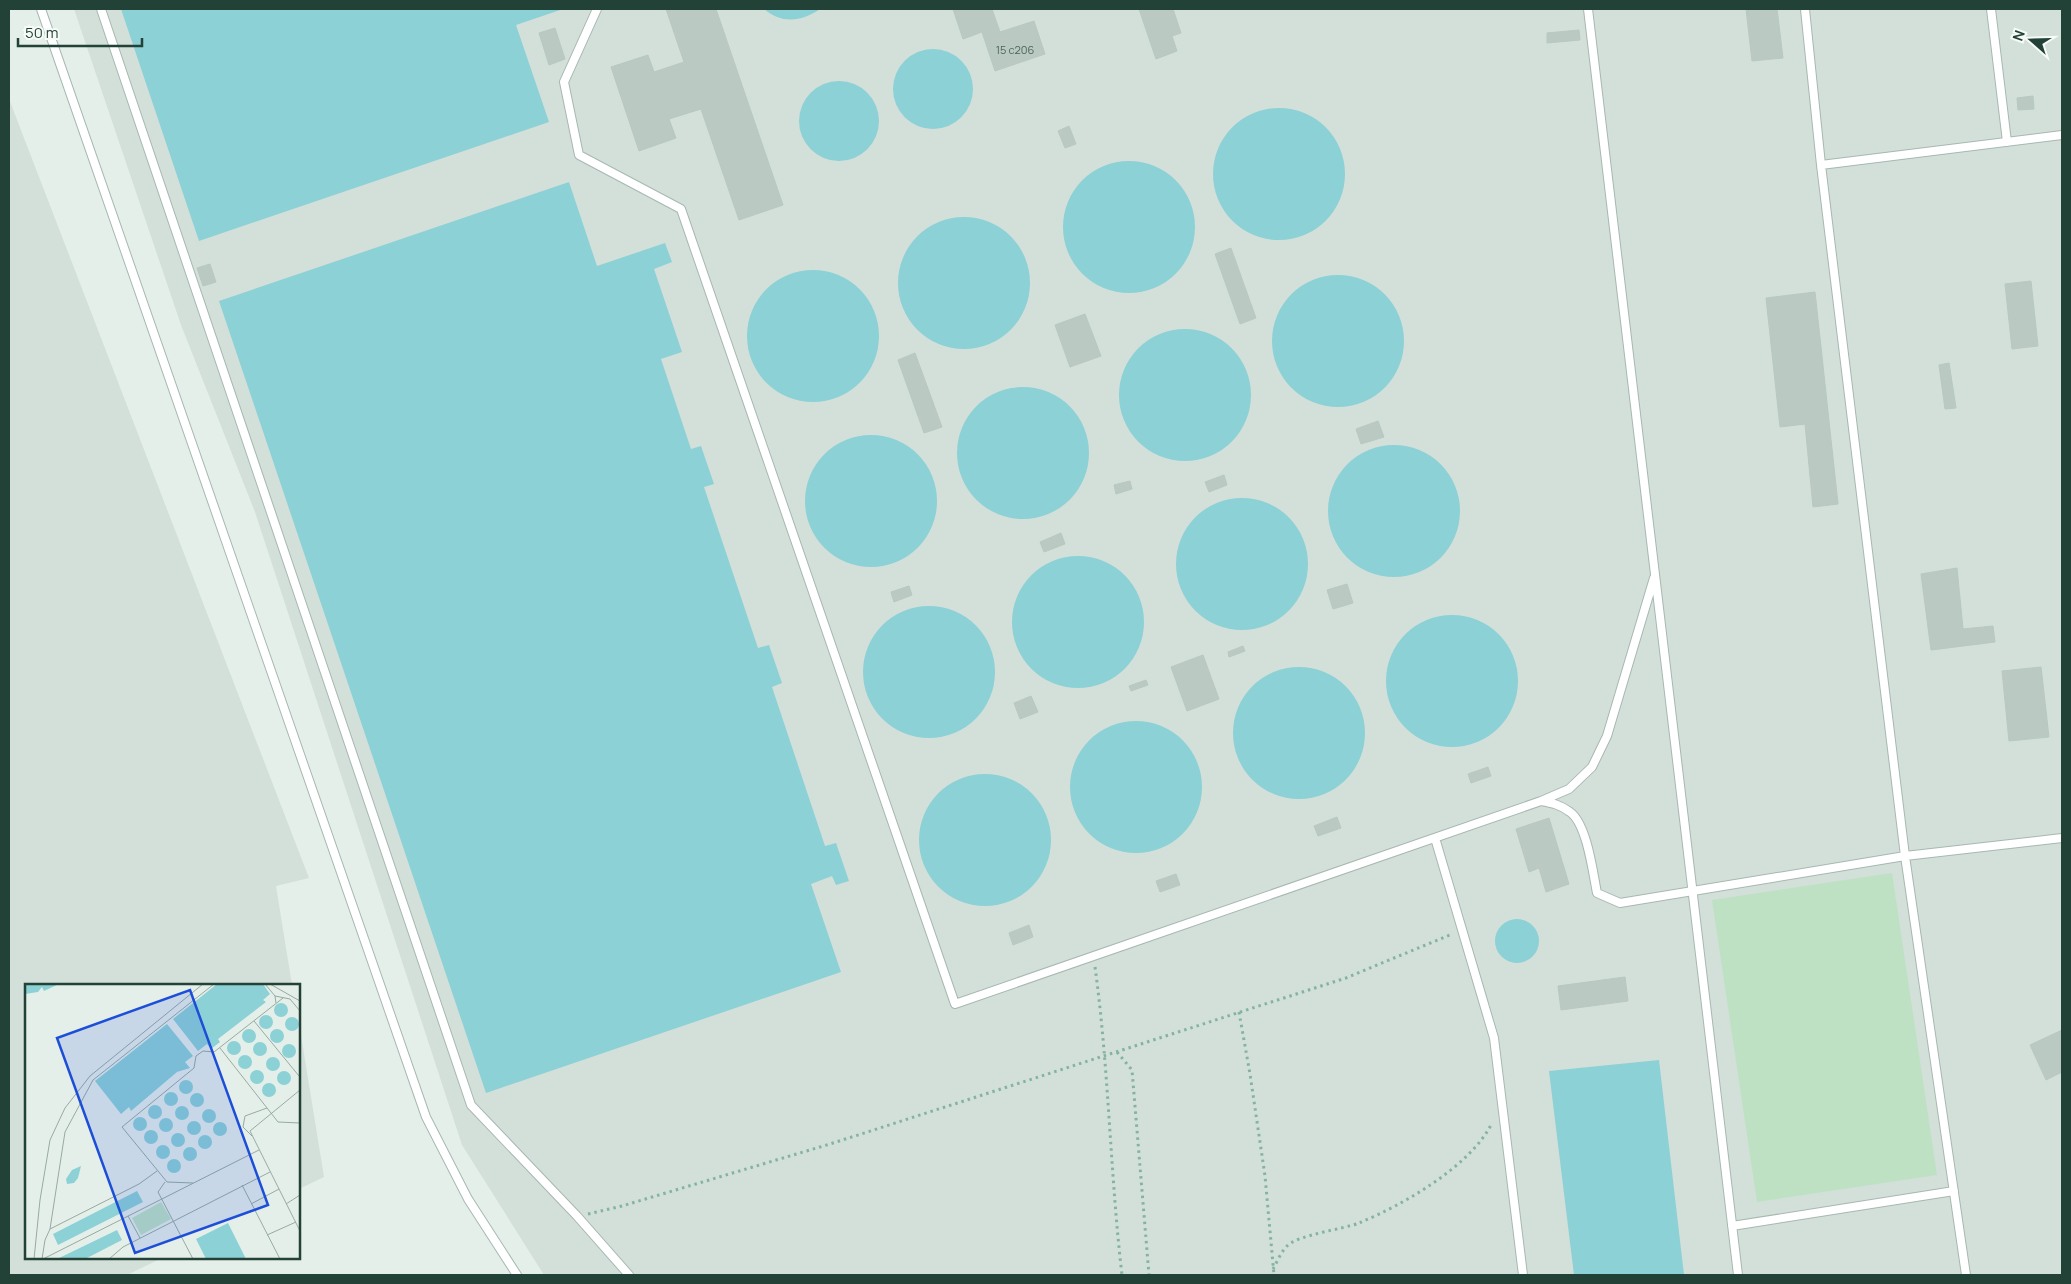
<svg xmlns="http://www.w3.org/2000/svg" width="2071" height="1284" font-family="Manrope,sans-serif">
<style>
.built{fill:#d3dfd9}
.green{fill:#bee1c4}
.water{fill:#8cd1d6}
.building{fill:#bacac3;stroke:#b7c9c0}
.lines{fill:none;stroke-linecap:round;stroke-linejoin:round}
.lane-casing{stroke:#a7b8b1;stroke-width:10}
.path{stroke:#84b4a1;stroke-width:3;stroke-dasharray:2.5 4;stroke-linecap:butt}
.lane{stroke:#fff;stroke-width:8}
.labels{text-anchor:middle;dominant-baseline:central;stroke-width:5;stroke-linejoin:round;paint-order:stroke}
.number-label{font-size:11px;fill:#49645a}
.inset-road{fill:none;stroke:#97aaa2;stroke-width:1}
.view{fill:#1d4ed8;fill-opacity:0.15;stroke:#1d4ed8;stroke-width:2.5}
.inset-edge{fill:none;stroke:#234237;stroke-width:2.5}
</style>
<rect width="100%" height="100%" fill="#e5efea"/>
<!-- built -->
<path class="built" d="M74,9H2062V1275H544L462,1145L255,512L181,325Z
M9,99L309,878L276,886L292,985H26V1258H162L127,1275H9Z
M299,1023L324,1177L299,1189Z"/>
<!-- green -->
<path class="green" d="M1892,873L1937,1175L1757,1202L1712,900Z"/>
<!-- water -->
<path class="water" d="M121,9H563L516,25L549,122L199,241Z
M764,9H820C801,22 782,24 764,9Z
M893 89a40 40 0 1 1 80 0a40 40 0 1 1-80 0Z
M799 121a40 40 0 1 1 80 0a40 40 0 1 1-80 0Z
M1213 174a66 66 0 1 1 132 0a66 66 0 1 1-132 0Z
M1063 227a66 66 0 1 1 132 0a66 66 0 1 1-132 0Z
M569,182L597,266L665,243L672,262L654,269L682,352L661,359L691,449L701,446L714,484L704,487L758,648L769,645L782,683L772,687L825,846L836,843L849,881L836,885L832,876L811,884L841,972L486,1093L219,301Z
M898 283a66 66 0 1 1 132 0a66 66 0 1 1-132 0Z
M747 336a66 66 0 1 1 132 0a66 66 0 1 1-132 0Z
M1272 341a66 66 0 1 1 132 0a66 66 0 1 1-132 0Z
M1119 395a66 66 0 1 1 132 0a66 66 0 1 1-132 0Z
M957 453a66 66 0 1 1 132 0a66 66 0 1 1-132 0Z
M805 501a66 66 0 1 1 132 0a66 66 0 1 1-132 0Z
M1328 511a66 66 0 1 1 132 0a66 66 0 1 1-132 0Z
M1176 564a66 66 0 1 1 132 0a66 66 0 1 1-132 0Z
M1012 622a66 66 0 1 1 132 0a66 66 0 1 1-132 0Z
M863 672a66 66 0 1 1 132 0a66 66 0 1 1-132 0Z
M1386 681a66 66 0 1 1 132 0a66 66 0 1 1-132 0Z
M1233 733a66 66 0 1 1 132 0a66 66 0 1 1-132 0Z
M1070 787a66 66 0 1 1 132 0a66 66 0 1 1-132 0Z
M919 840a66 66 0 1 1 132 0a66 66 0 1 1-132 0Z
M1495 941a22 22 0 1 1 44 0a22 22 0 1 1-44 0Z
M1659,1060L1684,1275H1574L1549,1071Z"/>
<!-- building -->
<path class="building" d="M666,9H716L783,205L739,220L701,109L669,119L676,138L639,151L611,67L648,55L654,72L684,62Z
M953,9H992L1000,32L1034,21L1045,54L995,71L982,32L963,39Z
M1139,9H1173L1181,33L1172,36L1177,51L1156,59Z
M1746,9H1777L1783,58L1752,61Z
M555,28L565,59L549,65L539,33Z
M1579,30L1580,40L1547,43V33Z
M2033,96L2034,109L2018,110L2017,98Z
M1069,126L1076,144L1065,148L1058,131Z
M1231,248L1256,318L1240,324L1215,254Z
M210,264L216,282L203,286L197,268Z
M2031,281L2038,346L2012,349L2005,284Z
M1815,292L1838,504L1813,507L1805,424L1780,427L1766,298Z
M1085,314L1101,356L1070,367L1055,325Z
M915,353L942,427L924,433L898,360Z
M1949,363L1956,408L1945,409L1939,365Z
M1378,421L1384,437L1361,444L1356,429Z
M1224,475L1227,485L1209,492L1205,482Z
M1130,481L1132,489L1116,494L1114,485Z
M1061,533L1065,544L1044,552L1040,542Z
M1957,568L1963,629L1993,626L1995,642L1931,650L1921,574Z
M1347,584L1353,603L1333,609L1327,590Z
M909,586L912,595L894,602L891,592Z
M1243,646L1245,651L1229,657L1228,652Z
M1203,655L1219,699L1187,711L1171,667Z
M2041,667L2049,737L2009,741L2002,671Z
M1146,680L1148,685L1131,691L1129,686Z
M1031,696L1038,712L1020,719L1014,703Z
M1488,767L1491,776L1471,783L1468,774Z
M1337,817L1341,828L1318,836L1314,826Z
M1549,818L1569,884L1546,892L1539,868L1529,872L1516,829Z
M1176,874L1180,885L1160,892L1156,881Z
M1029,925L1033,937L1013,945L1009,933Z
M1625,977L1628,1001L1561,1010L1558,986Z
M2062,1030V1072L2046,1080L2030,1045Z"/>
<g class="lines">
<!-- lane casing -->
<g class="lane-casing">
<path id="lane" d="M41,9L426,1117L468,1199L517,1275
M101,9L471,1105L577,1216L629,1275
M597,9L564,82L579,155L681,209L955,1004L1541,801L1569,789L1592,767L1607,736L1654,578
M1588,9L1738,1275
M1805,9L1821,165L1905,856L1966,1275
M1991,9L2007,142
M1821,165L2062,135
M1541,801C1552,803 1561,805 1570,812C1587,824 1593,873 1597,893L1620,903L1905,856L2062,838
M1435,838L1494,1038L1523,1275
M1732,1226L1954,1191"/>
</g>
<!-- path -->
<path class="path" d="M1095,967C1109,1069 1110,1173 1122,1275
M1239,1012L1250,1074L1265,1176L1274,1275
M1117,1052L1132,1070L1149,1275
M588,1214L622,1206L830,1144L1346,978L1452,934
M1273,1269C1277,1262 1281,1252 1287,1246C1297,1235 1344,1229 1359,1223C1403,1205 1471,1166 1492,1123"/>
<!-- lane -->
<use href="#lane" class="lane"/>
</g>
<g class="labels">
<!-- number labels -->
<g class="number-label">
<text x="1015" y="49">15 с206</text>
</g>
</g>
<!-- overview -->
<g transform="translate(25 984)">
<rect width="275" height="275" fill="#e5efea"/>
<path d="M136,218L146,235L116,251L107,234Z" fill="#bee1c4"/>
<path d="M0,0H34L19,7L17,3L13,8L0,10ZM192,0H238L245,10L238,16L241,18L193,55L195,58L186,65L182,60L173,67L148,35ZM249 26a7 7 0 1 1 14 0a7 7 0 1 1-14 0ZM234 38a7 7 0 1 1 14 0a7 7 0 1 1-14 0ZM260 40a7 7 0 1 1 14 0a7 7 0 1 1-14 0ZM142,40L168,72L160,78L165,84L152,88L106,127L104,123L96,130L70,97ZM245 52a7 7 0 1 1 14 0a7 7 0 1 1-14 0ZM217 52a7 7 0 1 1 14 0a7 7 0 1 1-14 0ZM202 64a7 7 0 1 1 14 0a7 7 0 1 1-14 0ZM228 65a7 7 0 1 1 14 0a7 7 0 1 1-14 0ZM257 67a7 7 0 1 1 14 0a7 7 0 1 1-14 0ZM213 78a7 7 0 1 1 14 0a7 7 0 1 1-14 0ZM241 80a7 7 0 1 1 14 0a7 7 0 1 1-14 0ZM225 93a7 7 0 1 1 14 0a7 7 0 1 1-14 0ZM252 94a7 7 0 1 1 14 0a7 7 0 1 1-14 0ZM154 103a7 7 0 1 1 14 0a7 7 0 1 1-14 0ZM237 106a7 7 0 1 1 14 0a7 7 0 1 1-14 0ZM139 115a7 7 0 1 1 14 0a7 7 0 1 1-14 0ZM165 116a7 7 0 1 1 14 0a7 7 0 1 1-14 0ZM123 128a7 7 0 1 1 14 0a7 7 0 1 1-14 0ZM150 129a7 7 0 1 1 14 0a7 7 0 1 1-14 0ZM177 132a7 7 0 1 1 14 0a7 7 0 1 1-14 0ZM108 140a7 7 0 1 1 14 0a7 7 0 1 1-14 0ZM134 141a7 7 0 1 1 14 0a7 7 0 1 1-14 0ZM162 144a7 7 0 1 1 14 0a7 7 0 1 1-14 0ZM188 145a7 7 0 1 1 14 0a7 7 0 1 1-14 0ZM119 153a7 7 0 1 1 14 0a7 7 0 1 1-14 0ZM146 156a7 7 0 1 1 14 0a7 7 0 1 1-14 0ZM173 158a7 7 0 1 1 14 0a7 7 0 1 1-14 0ZM131 168a7 7 0 1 1 14 0a7 7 0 1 1-14 0ZM158 170a7 7 0 1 1 14 0a7 7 0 1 1-14 0ZM142 182a7 7 0 1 1 14 0a7 7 0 1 1-14 0ZM56,182L53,194L49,199L42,200L41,195L47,186ZM112,207L118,218L33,261L28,250ZM203,239L221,275H181L171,255ZM92,246L97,256L60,275H32Z" fill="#8cd1d6"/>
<path class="inset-road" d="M240,0L250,12L251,19M245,0L275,17M250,12L265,15L275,27M229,37L274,92M195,64L253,138L275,139M275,106L225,147L275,247M227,152L218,143L220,132L242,124M140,198L133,208L168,275M168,199L142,198L97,143L169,84L171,72L178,67L189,68L258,14M217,201L255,275M226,220L254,205M261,220L275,211M103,232L115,254M25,245L40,148L68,96L189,0M242,251L271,238M9,275L15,216L25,156L40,124L65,92L178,0M17,275L20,256L25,245L114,200L132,187M18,275L234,166M84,275L98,263L245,188"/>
<path class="view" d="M165,6L243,221L110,269L32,54Z"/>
<rect width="275" height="275" class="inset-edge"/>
</g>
<!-- border -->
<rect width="2071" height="1284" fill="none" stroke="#234237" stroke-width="20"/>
<!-- north arrow -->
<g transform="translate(2031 40) rotate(290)" stroke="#f7fbf8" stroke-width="4" paint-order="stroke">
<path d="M0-4L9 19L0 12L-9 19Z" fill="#234237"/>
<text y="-8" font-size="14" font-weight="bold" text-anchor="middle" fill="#234237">N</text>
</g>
<!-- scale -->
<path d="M18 38v8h124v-8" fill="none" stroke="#234237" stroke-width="2.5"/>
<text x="25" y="38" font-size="15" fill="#234237" stroke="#f7fbf8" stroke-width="4" paint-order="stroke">50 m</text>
</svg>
